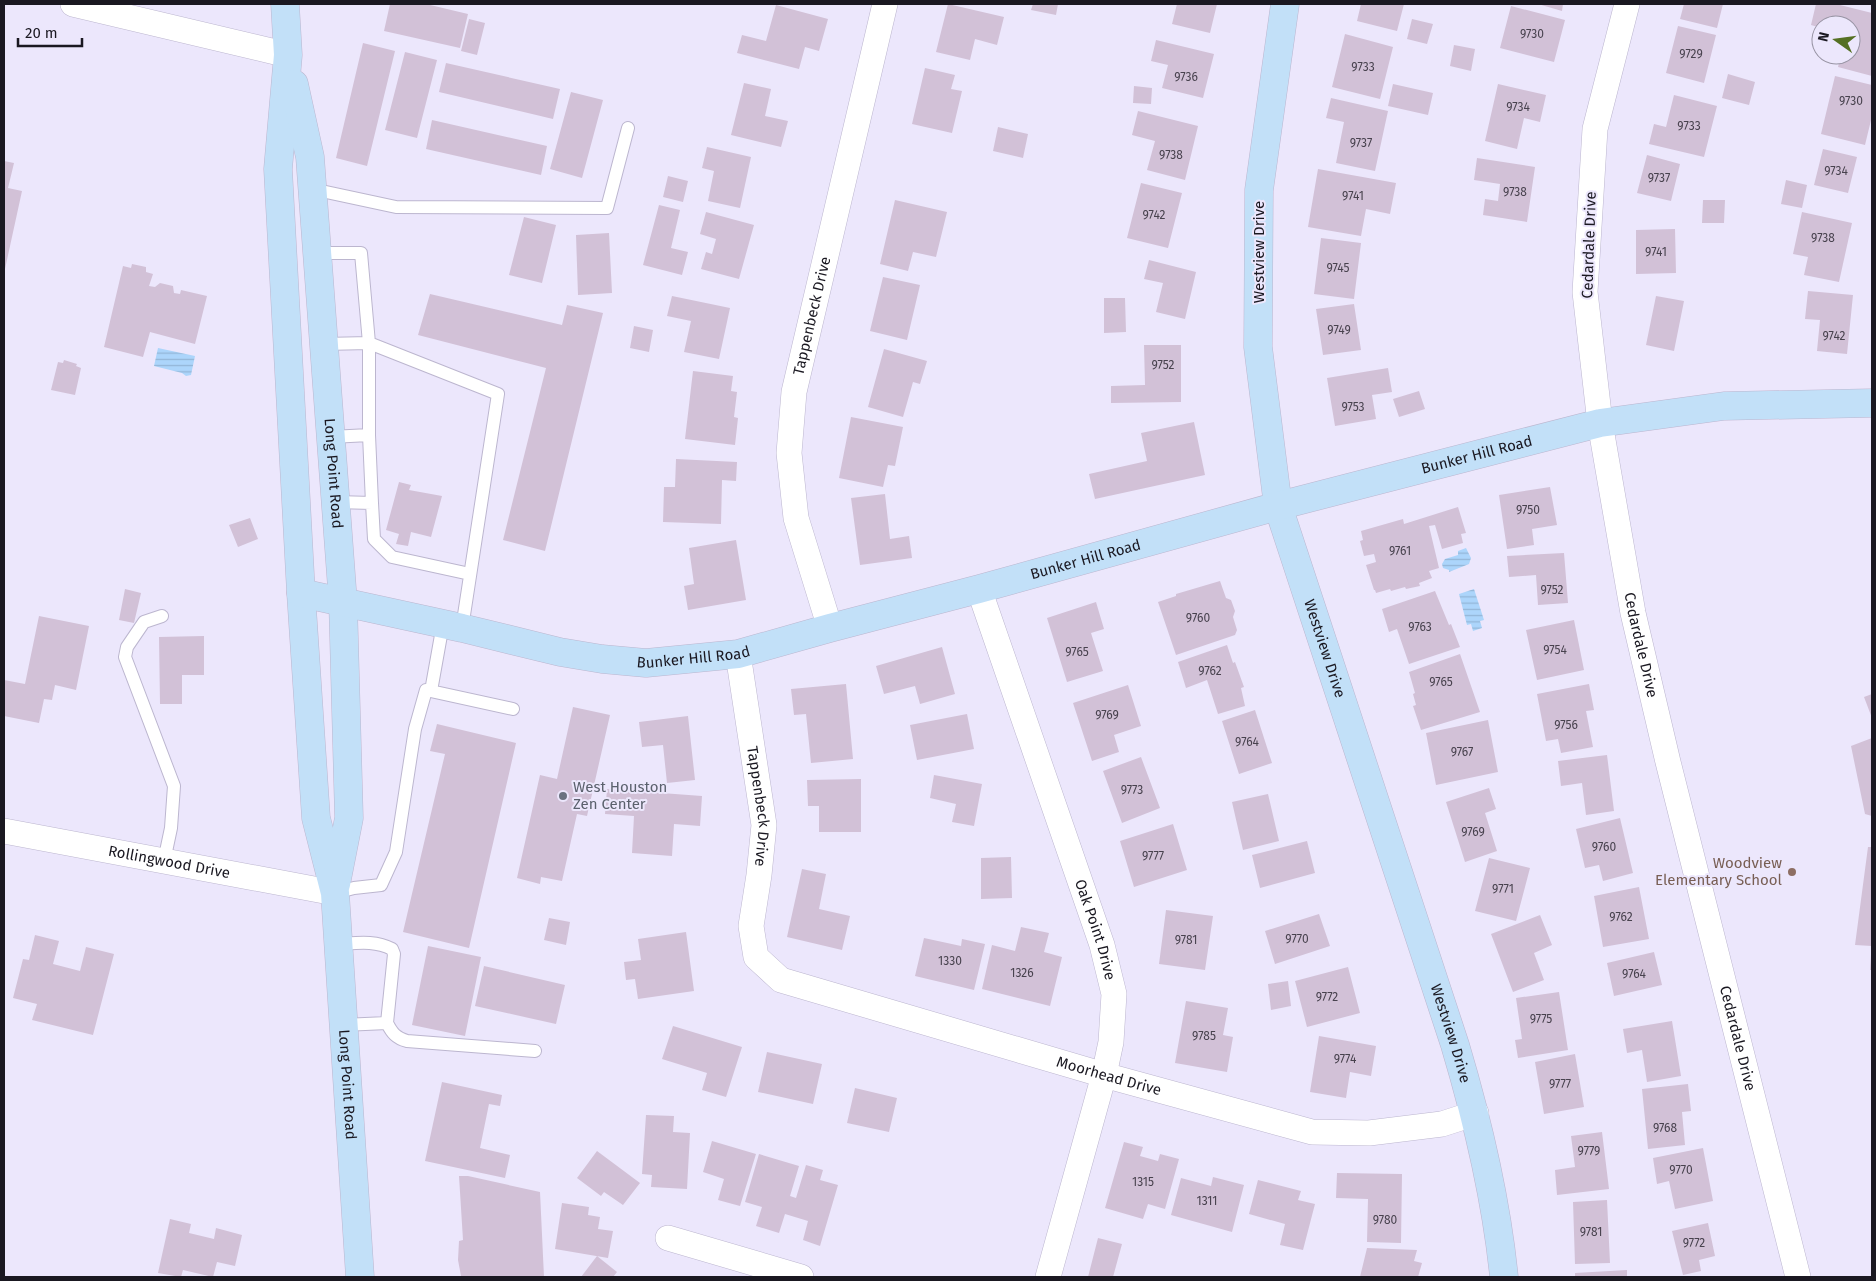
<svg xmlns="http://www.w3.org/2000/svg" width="1876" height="1281" font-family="'Fira Sans',sans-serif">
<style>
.water{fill:url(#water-rules)}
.building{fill:#d2c1d7}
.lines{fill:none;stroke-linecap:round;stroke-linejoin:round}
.lane-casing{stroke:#bcb6cf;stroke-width:14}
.street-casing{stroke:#bcb6cf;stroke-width:26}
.secondary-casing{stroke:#bcb6cf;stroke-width:29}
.lane{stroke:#fff;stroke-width:12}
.street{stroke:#fff;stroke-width:25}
.secondary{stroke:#c2e0f8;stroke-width:28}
.worship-dot{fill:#6b7280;stroke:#ece7fc;stroke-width:2}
.education-dot{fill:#8d6e63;stroke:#ece7fc;stroke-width:2}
.labels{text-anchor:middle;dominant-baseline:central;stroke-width:4;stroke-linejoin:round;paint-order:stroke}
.number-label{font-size:12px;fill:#48424e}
.street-label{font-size:15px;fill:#1a1821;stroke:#ece7fc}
.worship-label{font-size:15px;fill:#5b616d;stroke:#ece7fc;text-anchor:start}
.education-label{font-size:15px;fill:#785e54;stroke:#ece7fc;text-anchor:end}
</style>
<defs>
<pattern id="water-rules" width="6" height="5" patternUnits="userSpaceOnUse" patternTransform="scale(1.25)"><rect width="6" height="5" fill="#acd5fb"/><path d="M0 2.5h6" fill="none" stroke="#93b6d7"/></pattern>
</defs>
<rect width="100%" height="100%" fill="#ece7fc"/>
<!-- water -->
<path class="water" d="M158,348L195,356L191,375L186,376L182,373L154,366Z
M1466,548L1471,558L1469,564L1449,572V570L1443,568L1442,564L1445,559L1458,555V551Z
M1474,589L1484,620L1480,621L1482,628L1473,631L1471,624L1467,625L1459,594Z"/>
<!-- building -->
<path class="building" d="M390,4H426L468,14L460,48L384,31Z
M948,4L1004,17L997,45L975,39L970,60L936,52Z
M1033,4H1058L1056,15L1031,10Z
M1177,4H1217L1210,33L1172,24Z
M1361,4H1404L1397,31L1357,21Z
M1538,4H1563L1562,11Z
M1684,4H1723L1717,28L1680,19Z
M1816,4H1836L1872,13V76L1838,67L1841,55H1851V25H1821V28L1811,25Z
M776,5L828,19L819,51L805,47L799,69L737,53L742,35L766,41Z
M1511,6L1565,20L1554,62L1500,48Z
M469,19L485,23L477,55L461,51Z
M1412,19L1433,24L1427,44L1407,39Z
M1678,26L1716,35L1704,83L1666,73Z
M1345,34L1393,47L1380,99L1332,87Z
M1156,40L1214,54L1203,98L1162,88L1168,65L1151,61Z
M363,43L395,51L367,166L336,158Z
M1454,45L1475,49L1471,71L1450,66Z
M405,52L437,60L417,138L385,130Z
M446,63L560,89L553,119L439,92Z
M925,68L955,75L951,89L962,91L952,133L912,124Z
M1728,74L1755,82L1749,105L1722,98Z
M1835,76L1872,85V116L1865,145L1821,134Z
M744,83L771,89L765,116L788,121L781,147L731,135Z
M1393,84L1433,93L1428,115L1388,106Z
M1498,84L1546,95L1540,122L1524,118L1517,149L1485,141Z
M1134,86L1152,88L1151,104L1133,103Z
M571,92L603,100L582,178L550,169Z
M1674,95L1717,106L1704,157L1649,144L1654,124L1666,127Z
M1331,98L1388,111L1375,171L1336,163L1344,122L1326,118Z
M1138,111L1198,126L1185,180L1147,170L1155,141L1132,135Z
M432,120L547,146L541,175L426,149Z
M998,127L1028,134L1023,158L993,151Z
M707,147L751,157L740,208L708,201L714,171L702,168Z
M1823,149L1857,157L1848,193L1814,185Z
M1647,155L1680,164L1671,201L1637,193Z
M1477,158L1535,167L1527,222L1483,215L1485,199L1498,201L1500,184L1474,180Z
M4,161L14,163L8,188L22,191L5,269Z
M1318,169L1396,183L1390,214L1366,209L1361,236L1308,227Z
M668,176L688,181L683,202L663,197Z
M1786,180L1807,185L1802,208L1781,204Z
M1141,183L1182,193L1168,248L1127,238Z
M895,200L947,212L936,257L913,252L908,271L880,264Z
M1703,200H1725L1724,223H1702Z
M659,205L680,210L671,248L688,252L682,275L643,265Z
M706,212L754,225L739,279L701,269L706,252L712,254L716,239L700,234Z
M1802,212L1852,223L1839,282L1804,275L1808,257L1793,254Z
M524,217L556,225L542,283L509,275Z
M1675,229L1676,273L1636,274V230Z
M609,233L612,293L578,295L576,235Z
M1321,238L1361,243L1354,299L1314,294Z
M1149,260L1196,272L1185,319L1156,312L1163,283L1144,279Z
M132,264L146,267V272L153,274L149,286L155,287L160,283L173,286L174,293L180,294L181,290L207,296L195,344L150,332L143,357L104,347L123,266L131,268Z
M883,277L920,285L907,340L870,331Z
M1808,291L1853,295L1847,354L1817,351L1820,320L1805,319Z
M430,294L562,325L567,305L603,313L545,551L503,540L546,368L418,335Z
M672,296L730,308L719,359L684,352L691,321L667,316Z
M1656,296L1684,301L1674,351L1646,345Z
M1104,298H1125L1126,332L1104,333Z
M1354,304L1361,350L1323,355L1316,309Z
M634,326L653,330L649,352L630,348Z
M1144,345H1181V402L1111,403V386L1145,385Z
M884,349L927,361L920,384L913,382L903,417L868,407Z
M64,360L77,364L76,366L81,368L75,395L51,390L58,362L63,363Z
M1388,368L1392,392L1372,395L1376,419L1335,426L1327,378Z
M693,371L733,376L731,391L737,392L734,417L738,418L735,445L685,439Z
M1419,391L1425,409L1399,417L1393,399Z
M851,417L903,427L895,466L888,465L883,487L839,478Z
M1194,422L1205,475L1095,499L1089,474L1147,461L1141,433Z
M676,459L737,462L736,481L722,480L721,524L663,522L664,487H675Z
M399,482L411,485L409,490L442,496L431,537L411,532L408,546L396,544L399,534L386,530Z
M1550,487L1557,525L1532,529L1534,545L1507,549L1499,495Z
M885,494L890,539L909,536L912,558L860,565L851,498Z
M1458,507L1466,533L1461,534L1463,543L1442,549L1435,525L1429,526L1439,568L1429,571L1432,578L1419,583L1420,586L1406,589L1405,587L1391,591L1390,589L1376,593L1375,590H1374L1366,565L1376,562L1374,554L1364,556L1360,541L1363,540L1361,531L1403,519L1404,524Z
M250,518L258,539L238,547L229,525Z
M736,540L746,600L688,610L684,586L694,584L689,548Z
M1564,553L1568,603L1538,605L1536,575L1509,577L1507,556Z
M1220,581L1226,598L1231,600L1235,611L1233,617L1237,630L1235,635L1176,655L1158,602L1176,596V594Z
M125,589L141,593L134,623L119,620Z
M1435,591L1449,625L1451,624L1460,647L1409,664L1397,629L1389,632L1382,609Z
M1096,602L1104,629L1091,633L1103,671L1067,682L1047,618Z
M39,616L89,626L76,690L55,685L52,700L44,699L39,723L4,716V680L25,684Z
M1574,620L1584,670L1537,680L1526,630Z
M204,636V675H182V704H160L159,637Z
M1227,645L1233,663L1235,662L1244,687L1241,688L1245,706L1218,714L1207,680L1186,688L1178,662Z
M942,647L955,694L920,704L915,686L884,694L876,666Z
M1460,654L1480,712L1421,730L1413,706L1416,705L1413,694L1415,693L1409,672Z
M846,684L853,759L811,763L806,714L794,715L791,689Z
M1589,684L1594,710L1586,711L1593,747L1561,753L1558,739L1546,741L1537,694Z
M1128,685L1141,726L1114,735L1119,752L1092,761L1073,703Z
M1872,694V718L1864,697Z
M573,707L610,715L587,816L577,814L562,881L541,877L540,884L517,878L540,775L557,779Z
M1255,710L1272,763L1239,774L1222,721Z
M967,714L974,749L917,760L910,725Z
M688,716L695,780L667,783L663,745L642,747L639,722Z
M1488,720L1498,772L1436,785L1426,733Z
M437,724L516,743L469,948L403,932L445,754L430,751Z
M1872,738V816L1865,814L1851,746Z
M1607,755L1614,811L1586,815L1582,783L1561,786L1558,761Z
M1141,757L1160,808L1122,823L1103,771Z
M934,775L982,784L974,826L952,822L956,804L930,798Z
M861,779V832H819V806H808L807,780Z
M1489,788L1496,809L1485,813L1497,851L1465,862L1446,802Z
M607,789L702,796L700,826L674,824L672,856L632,853L634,816L605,814Z
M1268,794L1279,841L1243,850L1232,802Z
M1620,818L1633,873L1603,881L1599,865L1585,868L1576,829Z
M1173,824L1187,870L1134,887L1120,841Z
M1307,841L1315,873L1260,888L1252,855Z
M1868,847H1872V946L1855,945Z
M1011,857L1012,898L981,899V858Z
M1489,858L1530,868L1516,921L1475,911Z
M802,869L826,874L819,909L850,916L842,950L787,937Z
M1639,887L1649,939L1603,947L1594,896Z
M1166,910L1213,916L1205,970L1159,964Z
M1319,914L1330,946L1275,964L1265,931Z
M1540,915L1552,945L1534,953L1544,980L1513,992L1491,934Z
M549,918L570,922L566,945L544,940Z
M1021,927L1049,933L1044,952L1062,957L1050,1006L982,989L992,945L1015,951Z
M686,932L694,991L638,999L635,979L626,980L624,962L641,960L638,939Z
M35,935L59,941L53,964L80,971L86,947L114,954L93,1035L32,1020L37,1004L13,998L23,959L29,960Z
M924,938L961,946L962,939L985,944L974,990L915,976Z
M428,946L481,957L465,1036L412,1025Z
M1654,952L1662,985L1614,996L1607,963Z
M1871,955H1872V970H1870Z
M484,966L565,985L556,1024L475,1006Z
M1348,967L1360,1013L1307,1027L1295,981Z
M1288,981L1291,1006L1271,1010L1268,984Z
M1559,992L1568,1050L1518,1058L1515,1040L1522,1039L1516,998Z
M1186,1001L1228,1008L1223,1035L1233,1037L1227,1072L1175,1063Z
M1672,1021L1681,1076L1647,1082L1642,1050L1627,1053L1623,1029Z
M673,1026L742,1047L726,1097L702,1090L707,1073L662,1059Z
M1319,1036L1376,1046L1371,1076L1350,1072L1346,1098L1310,1092Z
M767,1052L822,1064L813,1104L758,1092Z
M1575,1054L1584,1107L1544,1114L1535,1062Z
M442,1082L502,1095L500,1106L489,1104L480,1148L510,1155L505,1178L425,1161Z
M1688,1084L1691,1111L1682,1112L1685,1145L1648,1149L1642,1089Z
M855,1088L897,1098L889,1132L847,1123Z
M646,1115L674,1116L673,1132L690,1133L687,1189L651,1187L652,1175L642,1174Z
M1602,1132L1609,1189L1557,1195L1555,1170L1575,1167L1571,1136Z
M712,1141L756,1154L740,1206L718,1200L724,1179L703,1172Z
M1124,1142L1143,1147L1140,1156L1158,1161L1160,1154L1179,1159L1165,1209L1148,1204L1143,1219L1105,1208Z
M1703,1148L1713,1201L1675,1209L1669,1181L1657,1184L1653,1158Z
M597,1151L640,1183L623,1205L604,1192L601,1196L577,1178Z
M759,1154L799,1166L790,1196L796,1198L806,1165L823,1170L820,1180L838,1185L820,1246L803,1240L808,1221L785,1214L779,1233L756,1226L762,1207L745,1202Z
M1337,1173L1402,1174L1401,1243L1367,1242L1368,1199L1336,1198Z
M459,1176H468L540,1192L544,1277L461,1276L458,1260L459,1241L463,1240Z
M1213,1177L1244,1185L1232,1232L1171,1215L1181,1178L1211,1186Z
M1258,1180L1301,1191L1298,1200L1315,1204L1303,1250L1280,1245L1285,1224L1249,1214Z
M1607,1200L1610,1263L1575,1264L1573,1202Z
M562,1203L589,1207L588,1215L600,1217L598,1229L613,1231L608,1258L555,1249Z
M170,1219L191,1224L189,1233L214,1239L216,1228L242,1235L235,1266L217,1262L213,1277L183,1270L181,1277L158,1273Z
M1708,1223L1715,1256L1699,1260L1701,1271L1683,1275L1672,1231Z
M1098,1238L1122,1244L1113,1277H1088Z
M1367,1248L1417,1250L1414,1261L1422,1263L1418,1277H1360Z
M597,1256L617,1272L613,1277H581Z
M1627,1270V1277H1575V1273Z"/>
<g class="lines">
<!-- lane casing -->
<g class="lane-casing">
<path id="lane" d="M312,189L396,207L607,208L628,128
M317,253H361L369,343V435
M324,344L369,343L498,394L462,628
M331,437L369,435L372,503L336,502
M372,503L374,539L392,557L470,574
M162,616L144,622L127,647L125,657L174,786L171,828L164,861
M431,691L443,624
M335,893L354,888L381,885L396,852L415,729L426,690L513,709
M338,944C357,943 375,940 392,949L394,954L387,1023L343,1025
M387,1023C392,1033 396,1038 407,1041L535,1051"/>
</g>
<!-- street casing -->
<g class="street-casing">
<g id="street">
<path d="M73,4L288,55"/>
<path id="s1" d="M1627,4L1595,129L1585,292L1600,423L1633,613L1668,762L1798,1277"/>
<path id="s2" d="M979,589L1102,945L1114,994L1111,1042L1104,1075L1048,1277"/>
<path id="s3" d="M830,628L796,518L789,453L794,392L885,4"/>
<path id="s4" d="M738,654L764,825L759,875L751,926L756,957L781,980L1104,1075L1312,1132L1369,1133L1442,1124L1476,1113"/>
<path id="s5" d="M4,831L335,893"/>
<path d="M668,1238L801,1277"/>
</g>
</g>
<!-- secondary casing -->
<g class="secondary-casing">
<g id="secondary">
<path id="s6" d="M285,4L288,55L278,169L301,593L316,818L335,893L360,1277"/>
<path id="s7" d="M1285,4L1259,190L1258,347L1278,506L1455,1045C1478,1122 1496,1197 1504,1277"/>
<path id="s8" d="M294,84L310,157L343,602L349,818L336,884"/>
<path id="s9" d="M301,593L462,628L560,652L602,659L646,663L738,654L830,628L979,589L1278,506L1600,423L1724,406L1872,403"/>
</g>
</g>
<!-- lane -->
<use href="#lane" class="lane"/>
<!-- street -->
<use href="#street" class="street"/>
<!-- secondary -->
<use href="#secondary" class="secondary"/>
</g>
<!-- markers -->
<circle class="worship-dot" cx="563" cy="796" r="5"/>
<circle class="education-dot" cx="1792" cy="872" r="5"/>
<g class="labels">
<!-- number labels -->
<g class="number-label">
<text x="1532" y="34">9730</text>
<text x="1691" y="54">9729</text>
<text x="1363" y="67">9733</text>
<text x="1186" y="77">9736</text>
<text x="1851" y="101">9730</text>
<text x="1518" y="107">9734</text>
<text x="1689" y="126">9733</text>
<text x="1361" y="143">9737</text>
<text x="1171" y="155">9738</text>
<text x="1836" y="171">9734</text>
<text x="1659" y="178">9737</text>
<text x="1515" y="192">9738</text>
<text x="1353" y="196">9741</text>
<text x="1154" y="215">9742</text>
<text x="1823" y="238">9738</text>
<text x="1656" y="252">9741</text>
<text x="1338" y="268">9745</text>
<text x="1339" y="330">9749</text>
<text x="1834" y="336">9742</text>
<text x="1163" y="365">9752</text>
<text x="1353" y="407">9753</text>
<text x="1528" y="510">9750</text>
<text x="1400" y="551">9761</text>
<text x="1552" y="590">9752</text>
<text x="1198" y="618">9760</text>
<text x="1420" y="627">9763</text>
<text x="1555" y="650">9754</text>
<text x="1077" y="652">9765</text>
<text x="1210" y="671">9762</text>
<text x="1441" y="682">9765</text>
<text x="1107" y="715">9769</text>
<text x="1566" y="725">9756</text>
<text x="1247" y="742">9764</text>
<text x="1462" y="752">9767</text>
<text x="1132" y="790">9773</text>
<text x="1473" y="832">9769</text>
<text x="1604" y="847">9760</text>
<text x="1153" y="856">9777</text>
<text x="1503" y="889">9771</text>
<text x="1621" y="917">9762</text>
<text x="1297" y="939">9770</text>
<text x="1186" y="940">9781</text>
<text x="950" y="961">1330</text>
<text x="1022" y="973">1326</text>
<text x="1634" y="974">9764</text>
<text x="1327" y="997">9772</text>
<text x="1541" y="1019">9775</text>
<text x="1204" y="1036">9785</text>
<text x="1345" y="1059">9774</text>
<text x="1560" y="1084">9777</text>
<text x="1665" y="1128">9768</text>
<text x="1589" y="1151">9779</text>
<text x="1681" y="1170">9770</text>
<text x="1143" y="1182">1315</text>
<text x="1207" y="1201">1311</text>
<text x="1385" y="1220">9780</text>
<text x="1591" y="1232">9781</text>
<text x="1694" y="1243">9772</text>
</g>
<!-- street labels -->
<g class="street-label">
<text transform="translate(1589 245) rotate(-88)">Cedardale Drive</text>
<text transform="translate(1259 252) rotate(-90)">Westview Drive</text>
<text stroke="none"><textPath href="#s3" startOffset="320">Tappenbeck Drive</textPath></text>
<text stroke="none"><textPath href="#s9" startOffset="1210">Bunker Hill Road</textPath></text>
<text stroke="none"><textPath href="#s8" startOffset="392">Long Point Road</textPath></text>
<text stroke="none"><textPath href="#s9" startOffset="805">Bunker Hill Road</textPath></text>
<text stroke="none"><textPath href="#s1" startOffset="650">Cedardale Drive</textPath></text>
<text stroke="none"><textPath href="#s7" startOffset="655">Westview Drive</textPath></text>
<text stroke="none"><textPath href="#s9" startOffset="400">Bunker Hill Road</textPath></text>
<text stroke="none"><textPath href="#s4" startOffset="154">Tappenbeck Drive</textPath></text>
<text stroke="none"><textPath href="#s5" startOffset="168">Rollingwood Drive</textPath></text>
<text stroke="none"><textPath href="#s2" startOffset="360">Oak Point Drive</textPath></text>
<text stroke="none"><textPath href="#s7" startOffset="1060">Westview Drive</textPath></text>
<text stroke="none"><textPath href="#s1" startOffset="1055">Cedardale Drive</textPath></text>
<text stroke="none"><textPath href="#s4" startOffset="682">Moorhead Drive</textPath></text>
<text stroke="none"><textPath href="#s6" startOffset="1085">Long Point Road</textPath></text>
</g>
<!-- worship labels -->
<g class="worship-label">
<text x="573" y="787">West Houston<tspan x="573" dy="17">Zen Center</tspan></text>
</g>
<!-- education labels -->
<g class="education-label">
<text x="1782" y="863">Woodview<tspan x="1782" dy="17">Elementary School</tspan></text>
</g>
</g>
<!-- border -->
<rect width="1876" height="1281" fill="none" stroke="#1a1821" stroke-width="10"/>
<!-- north arrow -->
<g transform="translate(1836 40) rotate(284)"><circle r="24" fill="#ece7fc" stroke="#9894a4"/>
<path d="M0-4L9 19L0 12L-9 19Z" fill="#557023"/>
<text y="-8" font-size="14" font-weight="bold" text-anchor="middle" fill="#1a1821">N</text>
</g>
<!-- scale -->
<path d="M18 38v8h64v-8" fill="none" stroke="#1a1821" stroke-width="2.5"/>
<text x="25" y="38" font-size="15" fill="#1a1821" stroke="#ece7fc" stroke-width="4" paint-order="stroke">20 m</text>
</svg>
